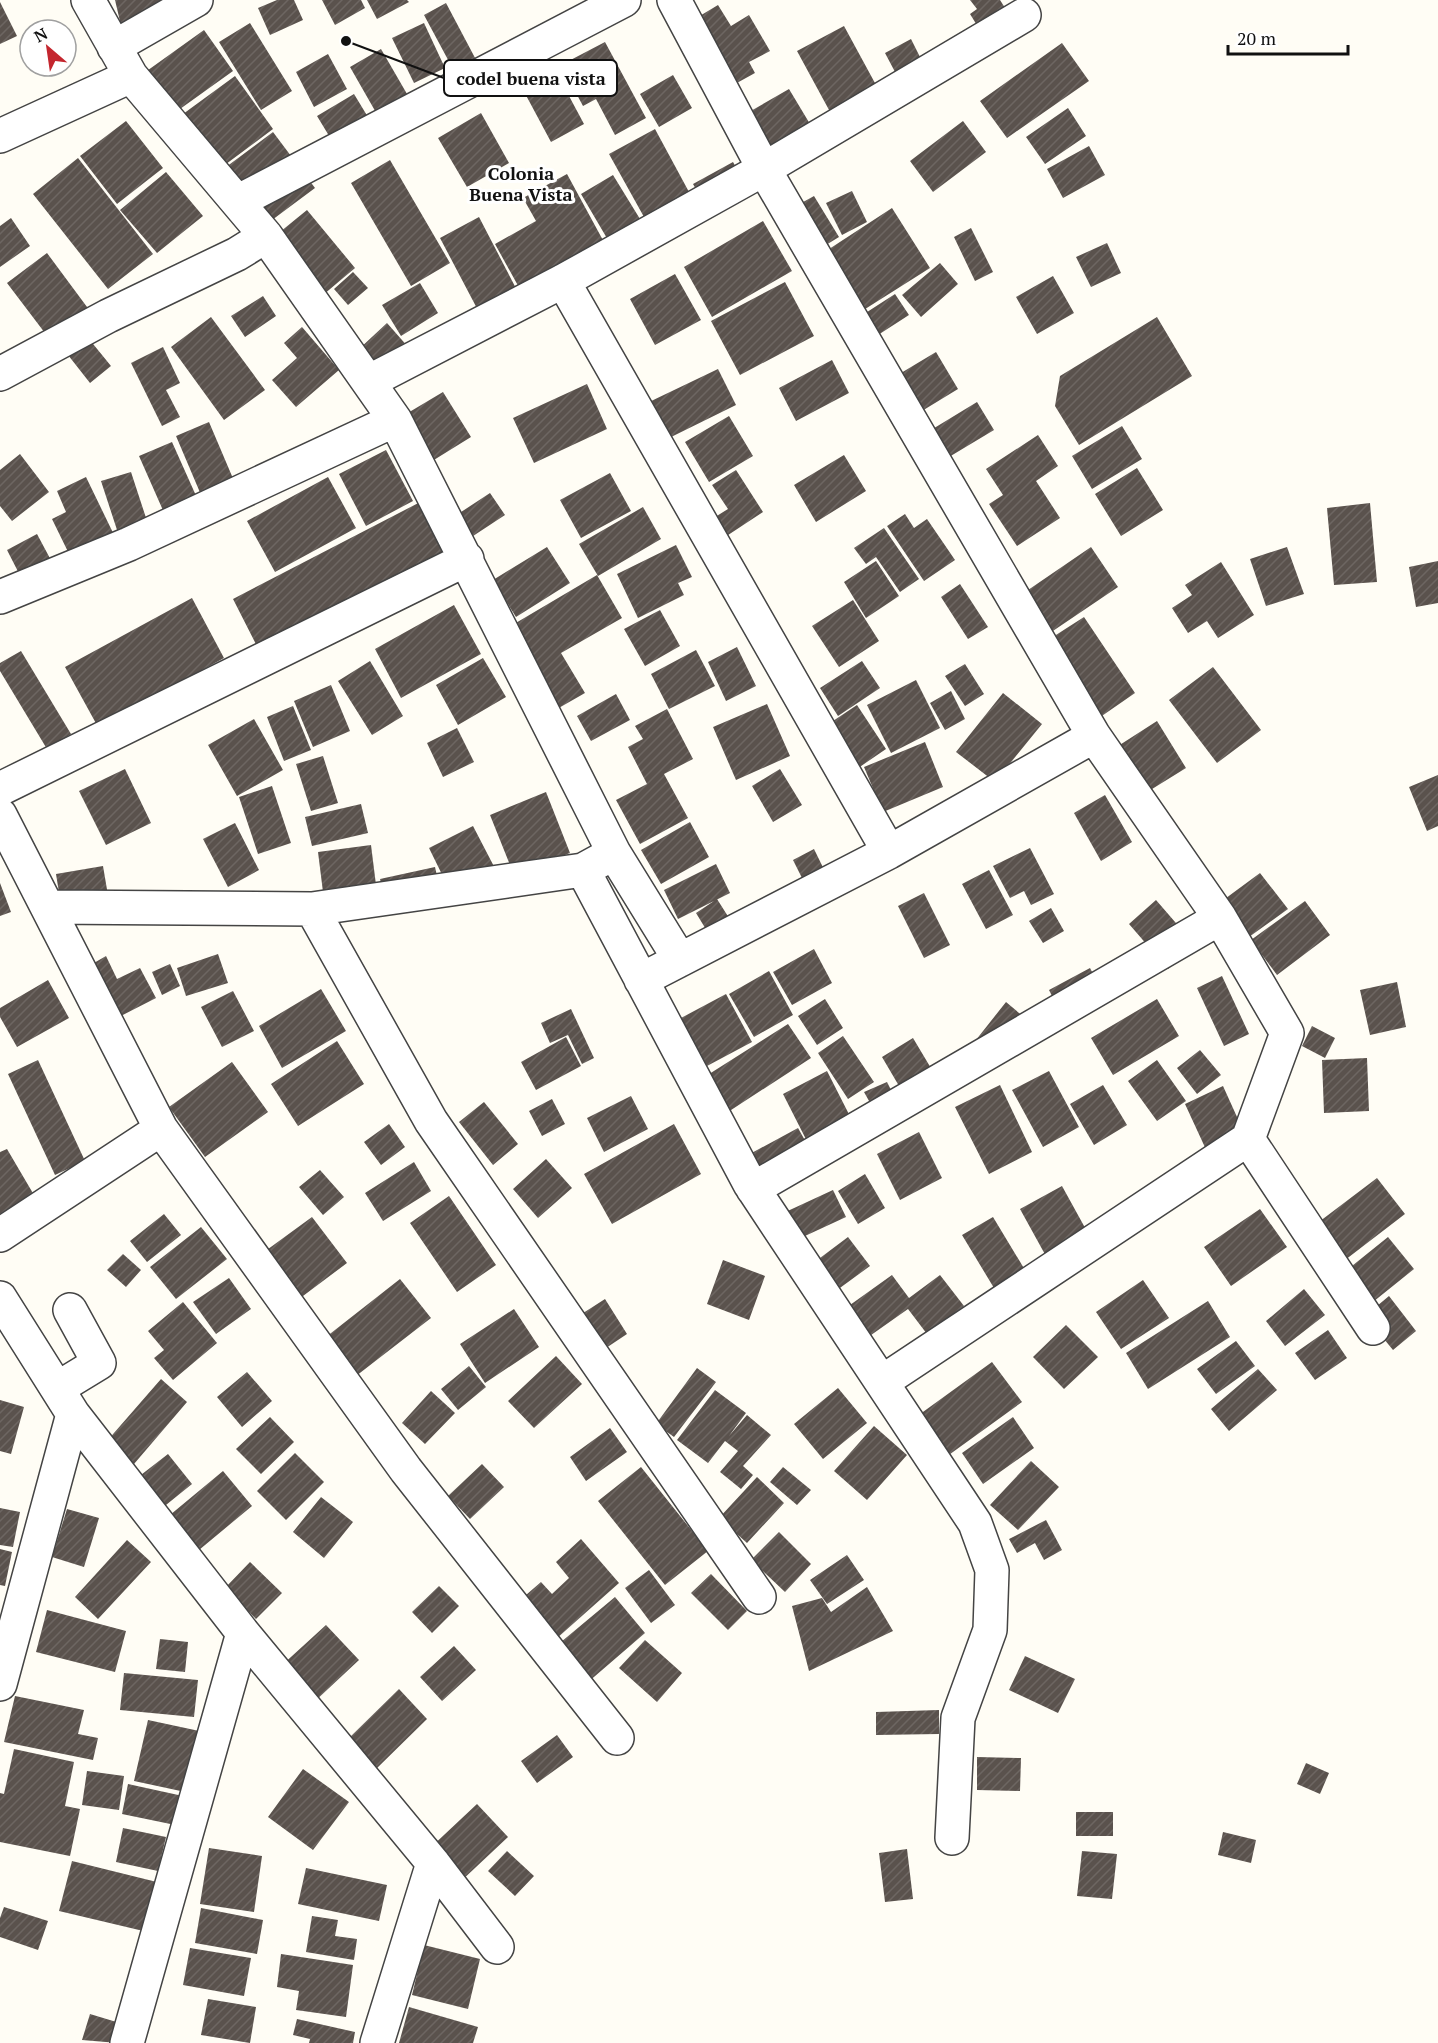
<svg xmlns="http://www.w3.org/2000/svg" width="1438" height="2043" font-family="'PT Serif',serif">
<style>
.building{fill:url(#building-hatch)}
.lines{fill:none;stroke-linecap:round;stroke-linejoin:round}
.minor-casing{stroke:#444;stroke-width:36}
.minor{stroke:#fff;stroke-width:33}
.labels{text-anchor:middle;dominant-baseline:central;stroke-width:6;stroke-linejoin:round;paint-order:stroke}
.neighbourhood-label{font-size:18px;font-weight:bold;fill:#111;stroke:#fff}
.leader{fill:none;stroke:#111;stroke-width:2}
.callout-dot{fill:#111;stroke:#fff;stroke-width:2}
.callout{fill:#fff;stroke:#111;stroke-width:2}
.callout-label{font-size:18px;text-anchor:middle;font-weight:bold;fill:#111}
</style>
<defs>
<pattern id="building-hatch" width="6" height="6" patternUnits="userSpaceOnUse" patternTransform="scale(1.5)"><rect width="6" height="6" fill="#5a524d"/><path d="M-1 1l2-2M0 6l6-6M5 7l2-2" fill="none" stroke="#6d6662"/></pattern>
</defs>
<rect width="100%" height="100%" fill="#fffdf5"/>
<!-- building -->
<path class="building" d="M115,0H164L123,34Z
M277,0H294L303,20L270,35L258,8Z
M322,0H361L365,8L335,25Z
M367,0H407L409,2L377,19Z
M970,0H1000L1016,25L988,43L970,14L977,9Z
M0,2L17,36L0,44Z
M446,3L483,73L461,84L424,15Z
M718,5L731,26L749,15L770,51L749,62L755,73L735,84L698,17Z
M250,23L292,91L261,110L219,42Z
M424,23L445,68L414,83L392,38Z
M844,26L888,107L841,132L797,51Z
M204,30L233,71L173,114L144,73Z
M911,39L929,75L903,87L885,53Z
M605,42L646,118L615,135L596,99L583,106L561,65Z
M1062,43L1089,81L1007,138L980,101Z
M381,49L418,113L386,130L350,67Z
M328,54L347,89L314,107L296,72Z
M554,68L584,124L551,142L521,86Z
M673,75L692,108L659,127L640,94Z
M235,76L273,129L222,167L183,114Z
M789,89L822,144L782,168L749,112Z
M354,94L374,127L337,149L317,116Z
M1068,108L1086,136L1045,164L1026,137Z
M481,113L509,163L467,187L438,138Z
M126,121L163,168L117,204L80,156Z
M963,121L986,152L933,192L910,161Z
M655,129L689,192L644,217L609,154Z
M273,132L315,188L264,226L222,170Z
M1089,146L1105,175L1063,198L1047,169Z
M78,158L153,254L108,289L33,194Z
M390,160L450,263L411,286L351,183Z
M733,162L745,183L705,205L693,184Z
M166,172L203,216L157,253L120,210Z
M567,174L611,255L527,302L495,244L536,221L523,198Z
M613,175L640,219L608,240L581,194Z
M852,191L867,222L842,235L826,203Z
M814,196L839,237L821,248L796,206Z
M892,208L930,268L862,311L823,253Z
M307,210L355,268L323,295L275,236Z
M479,217L520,296L481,316L440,238Z
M11,218L30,246L0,267V226Z
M763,221L792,271L712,317L684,267Z
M971,228L993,272L975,281L954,237Z
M1107,243L1121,273L1091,287L1076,257Z
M47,253L90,311L51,341L7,283Z
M940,263L958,284L921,317L902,295Z
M353,272L368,288L348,305L334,289Z
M675,274L701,320L655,345L630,299Z
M1053,276L1074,313L1037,334L1016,297Z
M785,282L814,336L740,375L711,321Z
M420,283L438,313L401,336L382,305Z
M895,294L909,315L878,335L864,314Z
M263,296L276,316L245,337L231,316Z
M211,317L265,390L224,420L171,347Z
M1157,317L1192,376L1079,445L1055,406L1060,376Z
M387,323L409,348L379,374L358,350Z
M302,327L339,370L296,407L272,380L297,358L284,343Z
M89,339L111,366L90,383L68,355Z
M163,347L180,383L166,390L180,417L162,426L131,363Z
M936,352L958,389L917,414L896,376Z
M832,360L849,393L796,421L779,388Z
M718,369L736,405L665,440L647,403Z
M587,384L607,429L534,463L513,418Z
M443,392L471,437L429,463L401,417Z
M977,402L994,430L949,457L931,430Z
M729,416L753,456L709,482L685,442Z
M209,422L243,502L210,516L176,436Z
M1122,426L1142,459L1092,489L1072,456Z
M1038,435L1058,466L1036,481L1060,518L1017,546L989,504L1003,495L986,469Z
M172,442L206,518L173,533L139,456Z
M386,450L413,501L366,526L339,474Z
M20,454L49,492L12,521L0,506V470Z
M844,455L866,491L816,522L794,485Z
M1137,468L1163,510L1121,536L1095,494Z
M736,470L763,512L719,541L707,522L728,509L712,485Z
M131,472L149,527L119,536L101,481Z
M610,473L631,511L581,538L560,500Z
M86,477L116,539L72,560L52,519L66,512L57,491Z
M328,477L356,528L275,572L247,521Z
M490,493L505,515L470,538L455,516Z
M428,498L458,557L263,658L233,599Z
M1370,503L1377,582L1334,585L1327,508Z
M643,507L661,539L598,576L579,544Z
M905,514L914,528L927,519L955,560L924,581L887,526Z
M884,528L919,579L900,592L876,557L866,564L854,548Z
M37,534L61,579L30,595L7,550Z
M676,545L692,577L678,583L684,595L638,618L617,574Z
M547,547L570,583L516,617L493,580Z
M1091,547L1118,587L1041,639L1015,599Z
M1287,547L1304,594L1266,606L1250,559Z
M876,561L899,596L866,618L844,582Z
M1438,561V603L1416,607L1409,567Z
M1221,562L1254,615L1218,638L1207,621L1188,633L1172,608L1192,595L1185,585Z
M597,575L622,618L561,653L585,693L557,709L509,627Z
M960,584L988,627L968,639L941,597Z
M192,598L224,658L98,727L65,667Z
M853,600L879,641L839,667L812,626Z
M454,605L481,654L401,698L375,649Z
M660,610L680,646L645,666L624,629Z
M1084,617L1135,693L1096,720L1045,642Z
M737,647L756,686L726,701L708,662Z
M696,650L715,686L669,709L651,674Z
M21,651L71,734L47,749L0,671V663Z
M483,658L506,697L458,725L436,685Z
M370,661L403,716L372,735L338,681Z
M862,661L880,688L838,716L820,688Z
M965,664L984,694L965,706L945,676Z
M1213,667L1261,730L1217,763L1169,700Z
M916,680L940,728L891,753L867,705Z
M331,685L350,731L313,747L294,701Z
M951,691L965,719L945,730L930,703Z
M1003,693L1042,724L995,782L956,752Z
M616,694L630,720L591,741L577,716Z
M767,704L790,756L736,780L713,727Z
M857,705L886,749L848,775L818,731Z
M293,706L311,750L284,761L267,717Z
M667,709L693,759L664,774L688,818L640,844L616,800L647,784L628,747L643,739L635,726Z
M254,719L283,770L237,796L208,745Z
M1157,721L1186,768L1144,794L1115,748Z
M457,728L474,762L443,777L427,743Z
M925,742L943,787L883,812L864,767Z
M323,756L338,803L311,811L296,764Z
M125,769L151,823L106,845L79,791Z
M780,769L802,805L773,822L752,786Z
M1438,775V826L1427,831L1409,787Z
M272,786L291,843L258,854L239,797Z
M546,792L570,853L514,875L490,815Z
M1105,795L1132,842L1101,861L1074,813Z
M361,804L368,833L312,846L305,817Z
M690,822L709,857L661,884L641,850Z
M235,823L259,870L228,887L203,839Z
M473,826L501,880L456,903L429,848Z
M371,845L377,893L324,900L318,852Z
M1030,848L1054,894L1031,905L1024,891L1010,898L993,866Z
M814,849L836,894L815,904L793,860Z
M716,864L730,893L678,919L664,890Z
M103,866L111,913L61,905L56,874Z
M435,867L443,902L387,912L380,879Z
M989,870L1013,915L986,929L962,884Z
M1260,873L1288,909L1249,937L1222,901Z
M0,883L11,912L0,916Z
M924,893L950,945L924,958L898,906Z
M717,899L743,940L721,954L696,913Z
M1156,900L1195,945L1168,969L1129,924Z
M1305,901L1330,935L1277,975L1251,940Z
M1051,908L1064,931L1043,943L1029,921Z
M814,949L832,983L792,1005L773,972Z
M218,954L228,983L186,996L177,968Z
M106,956L117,979L140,968L156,998L113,1020L87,967Z
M170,964L180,986L162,995L152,972Z
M1090,968L1108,1003L1066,1024L1049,990Z
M769,971L793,1015L754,1037L729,994Z
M1222,976L1249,1034L1224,1046L1197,988Z
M48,980L69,1018L17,1047L0,1017V1008Z
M1397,982L1406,1027L1370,1035L1360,990Z
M321,989L346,1031L282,1068L259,1026Z
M233,991L254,1031L222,1047L201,1007Z
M726,994L752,1042L707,1066L681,1018Z
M825,999L843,1028L817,1045L798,1016Z
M1157,999L1179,1036L1113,1075L1091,1038Z
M1006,1002L1025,1018L972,1045Z
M571,1009L594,1058L582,1064L568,1035L550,1043L541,1023Z
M788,1024L811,1058L728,1112L706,1076Z
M1312,1026L1335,1038L1325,1058L1302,1046Z
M843,1036L874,1082L848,1099L818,1053Z
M566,1037L581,1066L536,1090L521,1062Z
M913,1038L941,1085L909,1103L882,1057Z
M337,1041L364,1084L298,1126L271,1084Z
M1200,1050L1221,1075L1197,1094L1177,1068Z
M1367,1058L1369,1111L1324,1113L1322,1060Z
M38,1060L85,1161L55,1175L8,1074Z
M1157,1060L1186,1101L1157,1121L1128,1081Z
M232,1062L268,1112L205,1157L169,1107Z
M827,1071L859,1134L815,1157L783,1094Z
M1049,1071L1079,1127L1043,1147L1012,1090Z
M887,1082L899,1106L878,1117L864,1092Z
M1000,1085L1032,1152L989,1174L955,1107Z
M1103,1085L1127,1125L1094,1145L1070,1104Z
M1223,1086L1247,1139L1209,1156L1185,1104Z
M631,1096L648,1129L604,1152L587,1118Z
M552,1099L565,1124L542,1136L529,1111Z
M484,1102L518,1144L493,1165L459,1122Z
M389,1124L405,1147L381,1165L364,1142Z
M674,1124L701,1174L612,1224L584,1174Z
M798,1128L816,1160L767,1188L748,1155Z
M919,1132L942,1178L900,1200L877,1154Z
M7,1149L34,1195L0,1214V1152Z
M546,1159L572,1188L538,1218L513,1189Z
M414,1162L431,1191L383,1221L365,1193Z
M320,1170L344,1197L323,1215L299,1187Z
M865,1174L885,1208L858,1224L838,1191Z
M1377,1178L1405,1214L1332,1270L1303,1234Z
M1062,1186L1089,1235L1047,1258L1020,1209Z
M833,1190L846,1217L792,1242L779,1215Z
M449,1196L496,1265L457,1292L410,1223Z
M1260,1209L1287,1247L1231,1286L1204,1247Z
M164,1214L181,1235L147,1262L130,1241Z
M312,1217L347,1263L299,1299L264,1252Z
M993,1217L1028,1275L997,1293L962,1235Z
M201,1227L227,1259L176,1299L150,1267Z
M848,1237L870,1266L833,1293L812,1264Z
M1388,1237L1414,1269L1363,1310L1337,1278Z
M123,1254L141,1270L126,1287L107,1270Z
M723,1260L765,1276L749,1320L707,1304Z
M892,1275L909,1298L940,1275L964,1306L927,1334L908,1309L864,1340L843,1310Z
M229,1278L251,1309L216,1334L193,1302Z
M400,1279L431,1318L356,1376L326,1337Z
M1143,1280L1169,1318L1121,1349L1096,1312Z
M1304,1289L1325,1315L1285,1346L1266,1321Z
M1389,1296L1416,1331L1393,1350L1365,1316Z
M605,1299L627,1334L600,1352L577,1317Z
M1208,1301L1230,1337L1148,1389L1126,1353Z
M183,1302L217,1343L173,1380L154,1358L164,1350L148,1331Z
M514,1309L539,1347L485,1383L460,1344Z
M1066,1325L1098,1357L1064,1389L1033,1357Z
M1328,1330L1347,1358L1315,1380L1295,1353Z
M1236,1341L1255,1366L1216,1394L1197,1369Z
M556,1356L582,1384L534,1428L508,1401Z
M992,1362L1022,1402L946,1457L916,1417Z
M469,1366L486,1387L458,1410L441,1389Z
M697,1368L716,1382L674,1437L656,1424Z
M1258,1369L1277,1390L1229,1431L1211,1409Z
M247,1372L272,1401L242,1427L217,1397Z
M161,1379L187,1402L134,1464L107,1441Z
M838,1388L867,1423L823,1459L794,1424Z
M715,1390L746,1413L729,1436L747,1415L771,1435L743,1466L753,1475L741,1489L720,1472L738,1451L725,1441L708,1463L677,1440Z
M431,1391L455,1413L425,1444L402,1423Z
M0,1400L24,1407L11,1454L0,1451Z
M270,1417L294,1442L261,1474L236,1449Z
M1013,1417L1034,1448L983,1484L962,1453Z
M874,1426L907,1455L867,1500L834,1471Z
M610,1428L627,1452L586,1481L570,1457Z
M295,1453L324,1482L286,1520L257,1491Z
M168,1454L192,1484L161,1509L137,1478Z
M1031,1461L1059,1487L1018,1530L990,1505Z
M482,1464L504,1487L470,1519L448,1496Z
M641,1467L708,1551L665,1585L598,1501Z
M783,1467L811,1490L797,1505L770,1482Z
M223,1471L252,1506L199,1550L170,1515Z
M757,1477L784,1503L747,1543L719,1518Z
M321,1497L353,1522L324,1558L293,1532Z
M0,1508L20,1512L13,1547L0,1545Z
M67,1509L99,1518L84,1567L52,1557Z
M1046,1520L1062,1550L1044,1560L1035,1543L1017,1553L1009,1539Z
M779,1532L811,1564L785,1592L751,1560Z
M581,1539L619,1583L547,1647L511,1608L541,1582L552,1594L569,1578L556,1562Z
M127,1540L151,1562L98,1619L75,1597Z
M0,1549L12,1552L5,1586L0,1585Z
M847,1555L864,1580L827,1604L810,1580Z
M250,1562L282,1593L256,1619L225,1588Z
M649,1570L675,1605L651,1623L625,1588Z
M711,1574L747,1611L728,1630L691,1593Z
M439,1586L459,1606L432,1633L412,1612Z
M867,1587L893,1631L809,1671L792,1606L822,1598L831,1612Z
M615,1597L645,1633L580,1689L549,1652Z
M47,1610L126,1631L115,1672L36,1652Z
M326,1625L359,1660L313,1703L280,1667Z
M160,1639L188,1642L185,1672L156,1669Z
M645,1640L682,1673L657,1702L619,1668Z
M454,1646L476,1670L442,1701L420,1677Z
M1025,1656L1075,1679L1058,1713L1009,1690Z
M124,1673L198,1680L194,1717L120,1710Z
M399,1689L427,1719L374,1771L345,1742Z
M15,1696L84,1710L78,1734L98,1738L93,1760L4,1742Z
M939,1710V1734L876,1735V1712Z
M148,1720L204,1732L190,1793L134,1781Z
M557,1735L573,1757L537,1783L521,1761Z
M14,1749L74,1762L65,1806L80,1809L70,1856L0,1842V1793L4,1794Z
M977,1757L1021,1758L1020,1791L977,1790Z
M1306,1763L1329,1773L1320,1794L1297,1784Z
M303,1769L349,1802L313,1850L268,1817Z
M87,1771L124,1776L119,1810L82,1805Z
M128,1784L192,1798L185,1827L122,1814Z
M477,1804L508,1837L459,1883L428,1850Z
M1076,1812H1113V1836H1076Z
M123,1828L166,1837L158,1871L116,1862Z
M1223,1832L1256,1840L1251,1863L1218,1855Z
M209,1848L262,1856L254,1912L200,1904Z
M907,1849L913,1899L885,1902L879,1853Z
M507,1851L534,1876L515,1896L488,1871Z
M1082,1851L1117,1854L1112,1899L1077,1896Z
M72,1861L169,1885L156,1934L59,1911Z
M306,1868L387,1885L379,1921L298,1904Z
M4,1907L48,1921L38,1950L0,1937V1918Z
M201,1908L263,1920L257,1954L195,1943Z
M312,1916L338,1920L335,1936L357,1939L354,1960L306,1952Z
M424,1945L480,1959L468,2009L412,1995Z
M190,1948L251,1958L244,1996L183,1985Z
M281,1954L353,1965L346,2017L296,2010L299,1991L277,1987Z
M208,1999L256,2007L250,2043L201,2035Z
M409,2007L478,2027L473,2043H399Z
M90,2014L123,2024L118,2043L82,2040Z
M297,2019L355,2032L353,2043H309L310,2039L293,2035Z"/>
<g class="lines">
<!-- minor casing -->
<g class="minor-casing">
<path id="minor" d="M88,0L131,76L266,236L395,420L614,853L583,870L312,909
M674,0L764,169L1094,736L1220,918L1287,1033L1248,1139L882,1382
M114,47L196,0
M0,136L131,76
M239,201L624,0
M563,281L889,852
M0,374L108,316L237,254L266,236
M370,381L563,281L764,169L1024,15
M0,597L129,544L395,420
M0,789L467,559
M0,815L161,1129L406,1470L617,1738
M614,853L680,960
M583,870L750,1184L975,1523L992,1570L990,1630L958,1718L952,1838
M48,907L312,909L431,1121L759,1597
M641,980L889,852L1094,736
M1248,1139L1373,1328
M753,1189L1220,918
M0,1235L161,1129
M0,1298L73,1414L243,1633L433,1863L497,1947
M58,1388L99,1363L70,1310
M0,1684L73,1414
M127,2043L243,1633
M377,2043L433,1863"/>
</g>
<!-- minor -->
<use href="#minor" class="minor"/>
</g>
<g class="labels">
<!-- neighbourhood labels -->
<g class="neighbourhood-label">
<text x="521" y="173">Colonia<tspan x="521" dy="21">Buena Vista</tspan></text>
</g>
</g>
<!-- callouts -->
<path class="leader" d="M346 41L444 78"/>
<circle class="callout-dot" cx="346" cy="41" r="6"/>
<rect class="callout" x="444" y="60" width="173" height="36" rx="6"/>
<g class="callout-label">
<text x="531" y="85">codel buena vista</text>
</g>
<!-- north arrow -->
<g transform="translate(48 48) rotate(331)"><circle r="28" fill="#ffffff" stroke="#a0a0a0" stroke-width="1.5"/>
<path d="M0-4.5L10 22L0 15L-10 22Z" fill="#c4262e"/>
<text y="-9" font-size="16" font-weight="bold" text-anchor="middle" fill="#111111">N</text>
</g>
<!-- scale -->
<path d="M1228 45v9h120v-9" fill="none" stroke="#111111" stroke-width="3"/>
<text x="1237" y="45" font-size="18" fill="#111111" stroke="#ffffff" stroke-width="4.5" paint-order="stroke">20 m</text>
</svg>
